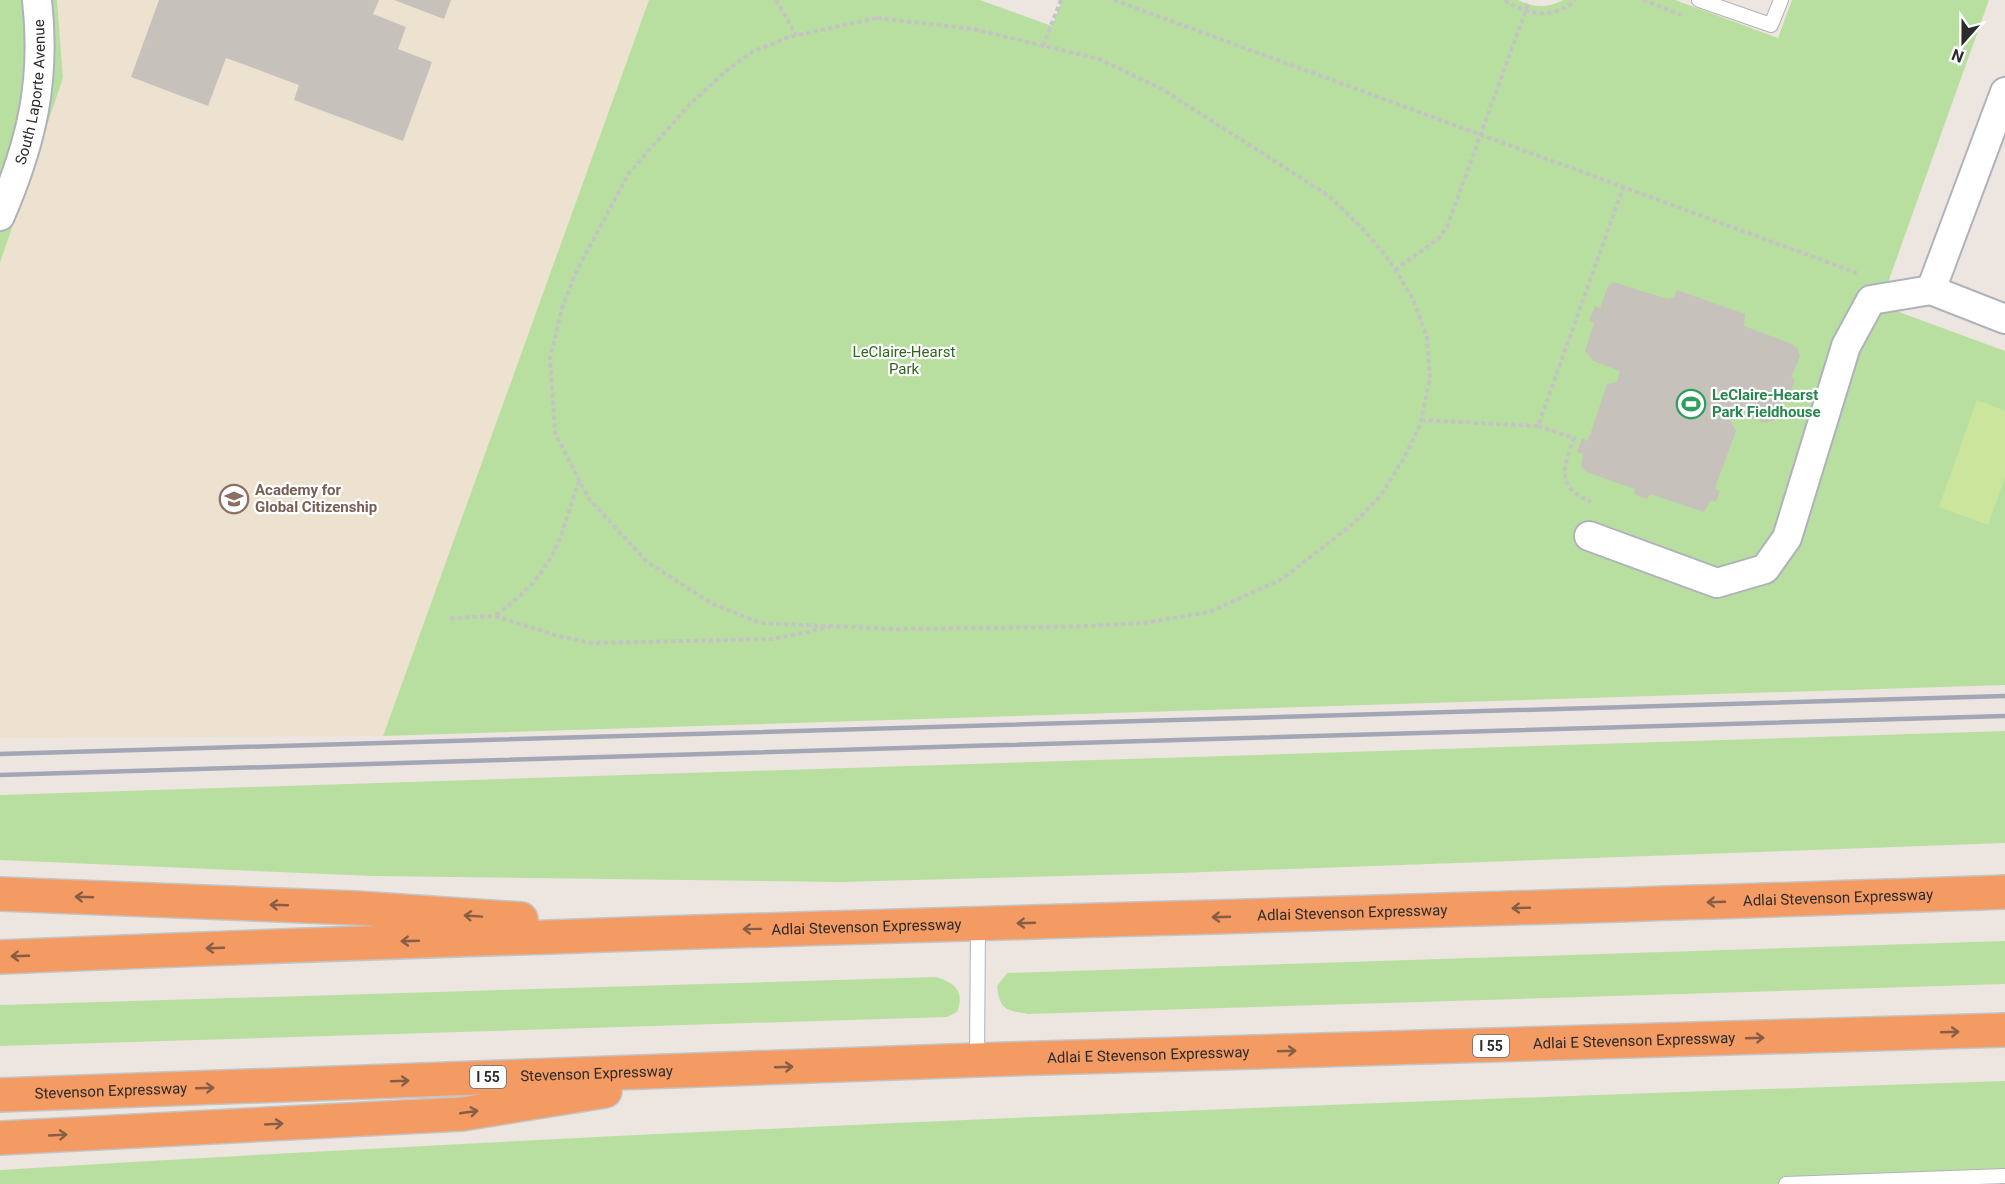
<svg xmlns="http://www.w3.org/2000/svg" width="2005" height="1184" font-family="Roboto,sans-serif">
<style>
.education{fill:#ede2d0}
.green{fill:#b9dfa0}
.pitch{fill:#cbe69c}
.building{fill:#c6c1bb}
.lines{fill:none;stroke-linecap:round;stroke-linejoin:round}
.service-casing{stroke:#b0b2bb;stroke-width:16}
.minor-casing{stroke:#b0b2bb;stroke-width:32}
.motorway-casing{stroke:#c4c4c4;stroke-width:36}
.path{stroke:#c4c4c4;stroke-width:4;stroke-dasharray:4.5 3;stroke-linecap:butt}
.service{stroke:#fff;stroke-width:14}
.minor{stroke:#fff;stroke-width:28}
.motorway{stroke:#f49a63;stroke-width:33}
.rail{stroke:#a2a6b5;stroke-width:4.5}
.oneway{stroke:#865e45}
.labels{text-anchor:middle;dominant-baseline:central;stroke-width:4.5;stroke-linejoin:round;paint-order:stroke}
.shield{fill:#fff;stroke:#6b6b6b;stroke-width:1.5}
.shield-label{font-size:14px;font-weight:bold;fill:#2c2c2c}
.street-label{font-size:15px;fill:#2c2c2c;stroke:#fff}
.park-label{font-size:15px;fill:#326620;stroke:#fff}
.leisure-label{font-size:15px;font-weight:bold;fill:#27864d;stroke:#fff;text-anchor:start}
.education-label{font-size:15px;font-weight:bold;fill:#785e54;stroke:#fff;text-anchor:start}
</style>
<rect width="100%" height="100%" fill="#ede6e0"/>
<!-- education -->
<path class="education" d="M57,0H649L383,736L0,738V263L63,78Z"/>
<!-- green -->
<path class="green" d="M0,0H57L63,78L0,263Z
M649,0H980L1052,26L1062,0H1518C1534,7 1546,9 1563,0H1675L1778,38L1792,0H1989L1880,305L2005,351V685L383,736Z
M2005,731V843L1179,873L840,882L373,876L0,860V795Z
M2005,941V984L1028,1014C1005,1010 1000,1010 997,986L1007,973Z
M936,977C955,983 965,991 957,1012L947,1017L0,1046V1005Z
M2005,1081V1184H0V1170C668,1129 1336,1103 2005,1081Z"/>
<!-- pitch -->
<path class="pitch" d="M1977,400L2005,411V477L1988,525L1939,507Z"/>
<!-- building -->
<path class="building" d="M159,0H379L373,14L406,27L398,49L432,62L403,141L294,100L299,85L226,58L208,106L131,77Z
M394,0H451L444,19Z
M1614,282L1667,299L1674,297L1677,290L1745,314L1744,326L1792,344L1798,349L1800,357L1791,377L1795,379L1790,395L1786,393L1777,419L1766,423L1734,412L1731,422L1736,431L1715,488L1720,491L1716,502L1711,500L1704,512L1650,494L1647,499L1634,494L1635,489L1586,472L1581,466L1583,454L1577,452L1582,438L1588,441L1607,384L1617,382L1620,371L1593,361L1585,351L1594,323L1589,321L1595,306L1600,308L1608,286Z"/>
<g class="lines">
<!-- service casing -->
<g class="service-casing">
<path id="service" d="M1699,0L1771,25L1781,0
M977,1060L978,924
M1786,1184L2005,1176"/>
</g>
<!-- minor casing -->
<g class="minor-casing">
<g id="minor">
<path id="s1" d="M0,216C32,142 46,80 37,0"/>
<path d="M1931,290L2005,92"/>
<path d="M1931,290L2005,319"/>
<path d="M1589,536L1717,583L1765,569L1787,538L1846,346L1871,300L1931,290"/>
</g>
</g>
<!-- motorway casing -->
<g class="motorway-casing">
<g id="motorway">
<path d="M0,894L356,908L521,919"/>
<path id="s2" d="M0,957C668,929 1337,916 2005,892"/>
<path id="s3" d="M0,1095L977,1060L2005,1030"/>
<path d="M0,1138L462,1114L605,1091"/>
</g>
</g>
<!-- path -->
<path class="path" d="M776,0L796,35
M1114,0L1857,273
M1505,0C1527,16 1555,19 1575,0
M1643,0L1681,15
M877,18L973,29L1099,59L1162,89L1329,196L1361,227L1387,257L1412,297L1427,337L1430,378L1420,425L1404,458L1381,495L1354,523L1282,579L1209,612L1144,623L1066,627L892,629L760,623L711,603L647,562L589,499L555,433L550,358L562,308L577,270L629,173L689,105L726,71L752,52L789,37Z
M1043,46L1061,0
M1395,270L1438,239L1447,227L1528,4
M1421,420L1538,426L1624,185
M1538,426L1574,438C1563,470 1555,485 1591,502
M496,615C555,571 557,547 579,480
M450,618L495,616L558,636L592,643L773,639L830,627"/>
<!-- service -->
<use href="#service" class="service"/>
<!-- minor -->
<use href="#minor" class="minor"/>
<!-- motorway -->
<use href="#motorway" class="motorway"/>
<!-- rail -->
<path class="rail" d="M0,754L2005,696
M0,775C668,752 1337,738 2005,716"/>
</g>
<!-- one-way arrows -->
<defs><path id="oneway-shaft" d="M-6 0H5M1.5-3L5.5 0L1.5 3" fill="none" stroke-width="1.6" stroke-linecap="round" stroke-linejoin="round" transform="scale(1.5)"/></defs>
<g class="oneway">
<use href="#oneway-shaft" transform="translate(84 897) rotate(-178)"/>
<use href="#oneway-shaft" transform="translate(1716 902) rotate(178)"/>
<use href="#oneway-shaft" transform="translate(279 905) rotate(-178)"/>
<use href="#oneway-shaft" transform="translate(1521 908) rotate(178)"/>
<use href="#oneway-shaft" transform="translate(473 916) rotate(-176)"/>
<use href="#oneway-shaft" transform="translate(1221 917) rotate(178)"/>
<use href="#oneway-shaft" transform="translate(1026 923) rotate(178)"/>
<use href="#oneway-shaft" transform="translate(752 929) rotate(179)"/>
<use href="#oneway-shaft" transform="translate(410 941) rotate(178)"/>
<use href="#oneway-shaft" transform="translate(215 948) rotate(178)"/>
<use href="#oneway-shaft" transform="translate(20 956) rotate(178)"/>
<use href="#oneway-shaft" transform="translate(1950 1032) rotate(-2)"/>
<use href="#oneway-shaft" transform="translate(1755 1038) rotate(-2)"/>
<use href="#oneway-shaft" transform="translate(1287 1051) rotate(-2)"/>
<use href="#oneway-shaft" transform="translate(784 1067) rotate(-2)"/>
<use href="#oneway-shaft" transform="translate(400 1081) rotate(-2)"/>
<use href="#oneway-shaft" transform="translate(205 1088) rotate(-2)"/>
<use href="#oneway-shaft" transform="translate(469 1112) rotate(-8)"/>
<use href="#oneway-shaft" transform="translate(274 1124) rotate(-3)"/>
<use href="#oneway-shaft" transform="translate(58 1135) rotate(-3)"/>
</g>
<!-- icons -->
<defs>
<g id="stadium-ring" transform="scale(1.5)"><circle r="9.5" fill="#fff" stroke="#2e9e5b" stroke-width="1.5"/><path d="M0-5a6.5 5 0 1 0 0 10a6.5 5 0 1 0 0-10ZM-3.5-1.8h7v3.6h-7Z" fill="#2e9e5b"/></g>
<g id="school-ring" transform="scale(1.5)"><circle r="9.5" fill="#fff" stroke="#8d6e63" stroke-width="1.5"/><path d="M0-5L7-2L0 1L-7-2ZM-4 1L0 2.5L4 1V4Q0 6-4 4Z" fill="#8d6e63"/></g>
</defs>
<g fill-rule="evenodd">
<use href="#stadium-ring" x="1691" y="404"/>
<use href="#school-ring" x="234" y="499"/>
</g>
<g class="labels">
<!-- shield labels -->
<g class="shield">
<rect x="1473" y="1035" width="36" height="22" rx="4.5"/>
<rect x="470" y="1066" width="36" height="22" rx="4.5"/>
</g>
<g class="shield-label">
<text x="1491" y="1046">I 55</text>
<text x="488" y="1077">I 55</text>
</g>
<!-- street labels -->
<g class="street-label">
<text stroke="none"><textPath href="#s1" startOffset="129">South Laporte Avenue</textPath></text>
<text stroke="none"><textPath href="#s2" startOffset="1839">Adlai Stevenson Expressway</textPath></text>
<text stroke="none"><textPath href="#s2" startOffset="1353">Adlai Stevenson Expressway</textPath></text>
<text stroke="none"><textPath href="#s2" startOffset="867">Adlai Stevenson Expressway</textPath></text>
<text stroke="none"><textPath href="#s3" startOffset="1635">Adlai E Stevenson Expressway</textPath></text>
<text stroke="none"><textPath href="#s3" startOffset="1149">Adlai E Stevenson Expressway</textPath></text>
<text stroke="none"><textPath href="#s3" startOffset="597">Stevenson Expressway</textPath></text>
<text stroke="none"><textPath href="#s3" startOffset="111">Stevenson Expressway</textPath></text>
</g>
<!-- park labels -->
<g class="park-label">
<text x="904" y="352">LeClaire-Hearst<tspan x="904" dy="17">Park</tspan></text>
</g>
<!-- leisure labels -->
<g class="leisure-label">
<text x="1712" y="395">LeClaire-Hearst<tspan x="1712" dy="17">Park Fieldhouse</tspan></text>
</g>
<!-- education labels -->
<g class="education-label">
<text x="255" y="490">Academy for<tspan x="255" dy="17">Global Citizenship</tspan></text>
</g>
</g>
<!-- north arrow -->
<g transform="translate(1963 42) rotate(201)" stroke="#ffffff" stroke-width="4.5" paint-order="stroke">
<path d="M0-4.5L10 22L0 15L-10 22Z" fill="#2c2c2c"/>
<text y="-9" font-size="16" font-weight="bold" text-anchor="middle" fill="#2c2c2c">N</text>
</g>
</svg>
